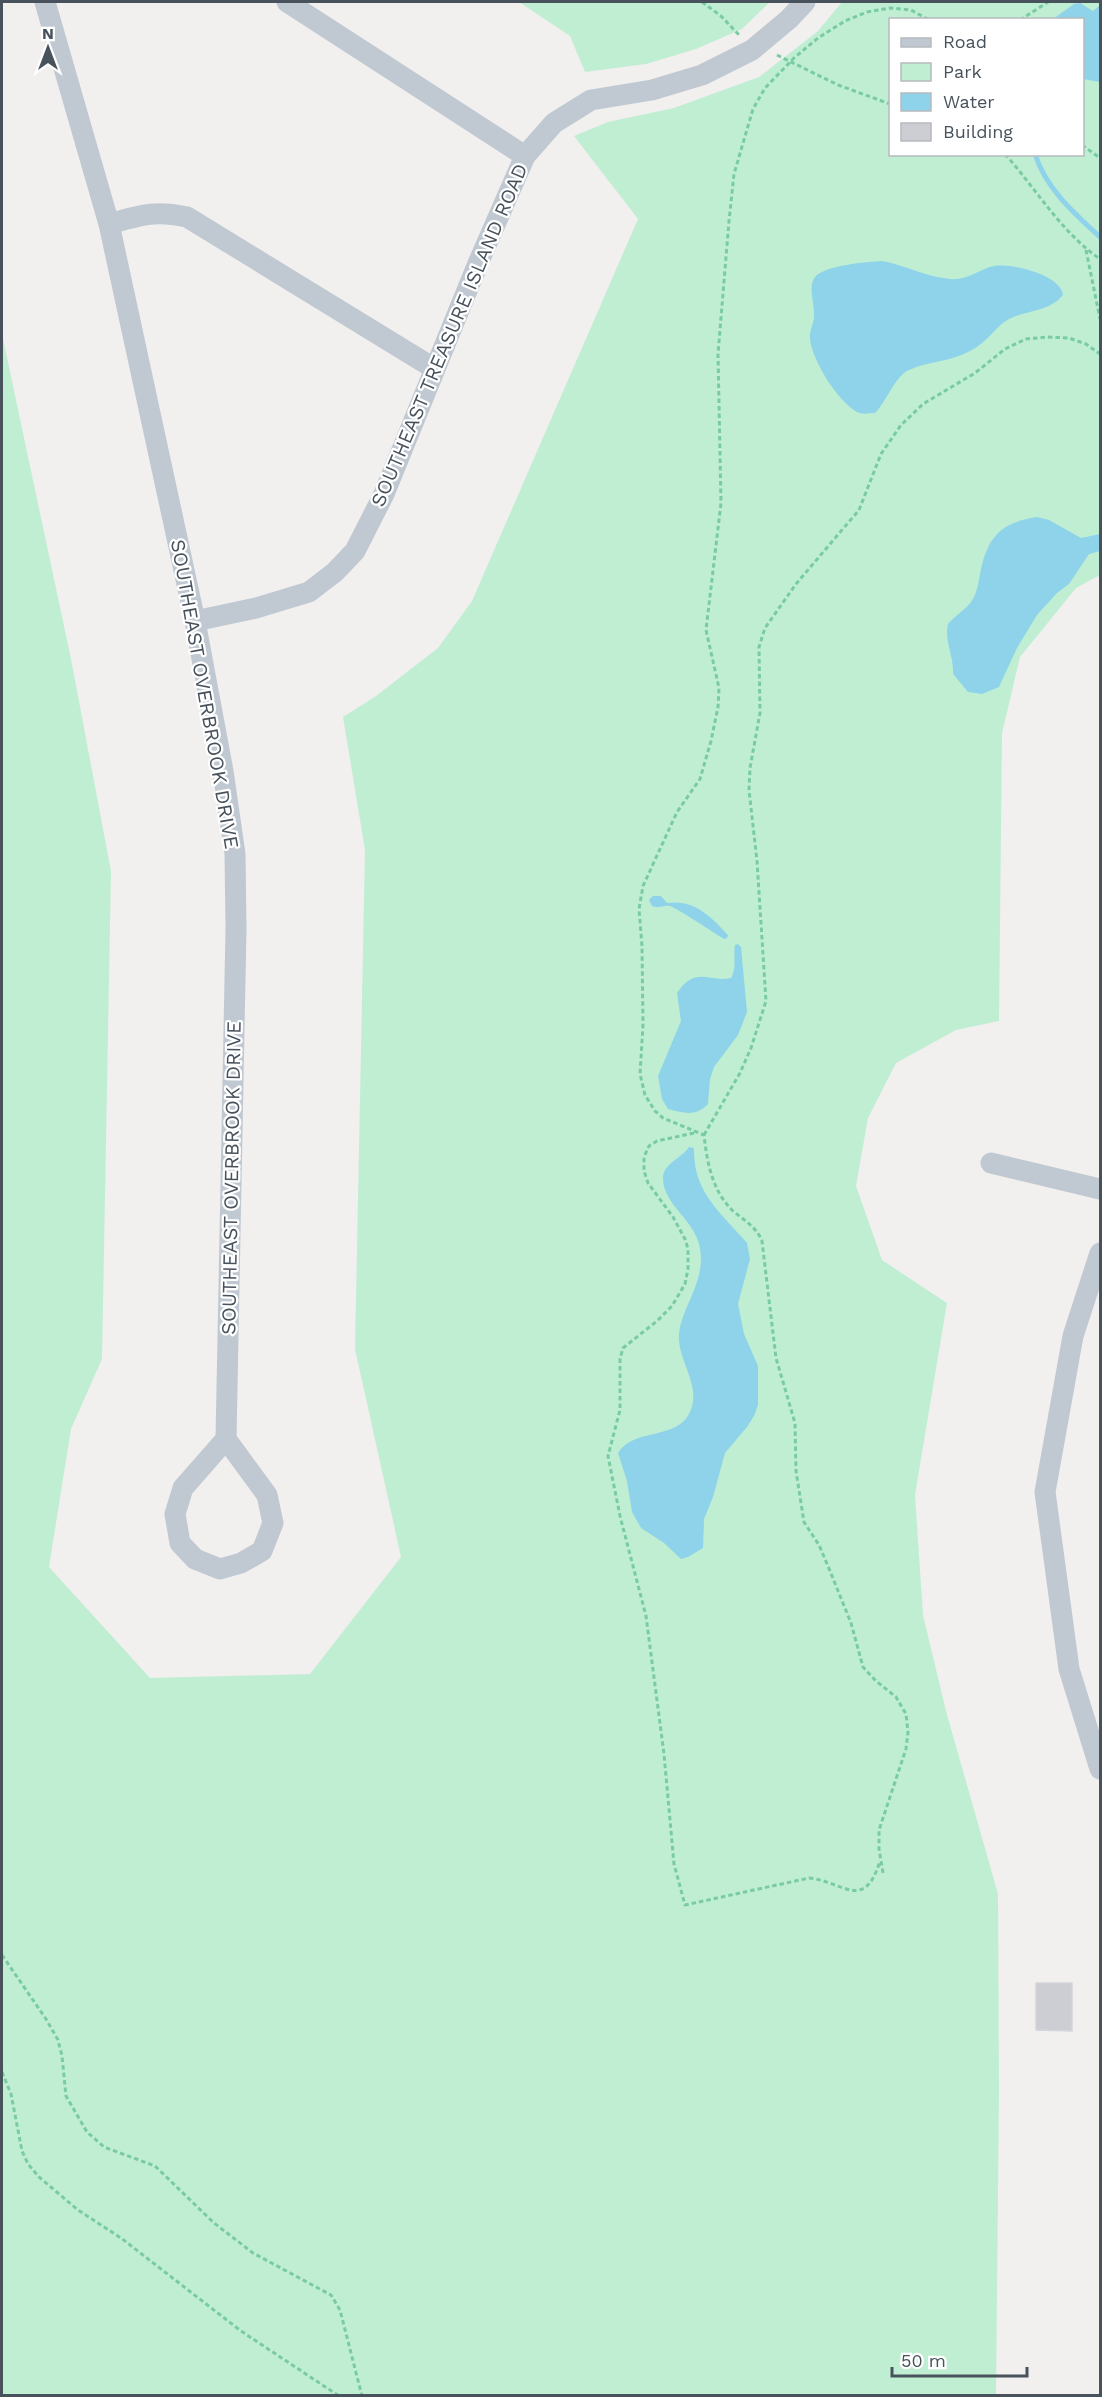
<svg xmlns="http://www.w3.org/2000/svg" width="1102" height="2397" font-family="'Work Sans',sans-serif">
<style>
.green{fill:#c0eed3;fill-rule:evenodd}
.water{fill:#8ed3e9}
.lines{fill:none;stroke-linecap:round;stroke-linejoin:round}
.stream{stroke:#8ed3e9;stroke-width:5}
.building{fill:#ccced4;stroke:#d4d5db;stroke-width:1.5}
.path{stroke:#79cba5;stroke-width:3;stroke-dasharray:4.5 3;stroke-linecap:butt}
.street{stroke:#c0c9d1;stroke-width:21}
.labels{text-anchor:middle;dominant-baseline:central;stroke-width:4.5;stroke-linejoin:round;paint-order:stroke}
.street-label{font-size:20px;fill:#48525c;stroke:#fff}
</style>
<rect width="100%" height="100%" fill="#f2efef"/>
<!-- green -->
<path class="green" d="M519,2H770L742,29L696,49L646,64L585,72L570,36Z
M842,2H1100V575L1076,588L1020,657L1002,733L999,1021L956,1030L896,1063L868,1118L856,1186L882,1260L947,1303L915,1495L923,1615L946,1711L998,1894L999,2090L996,2395H2V334L71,659L111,871L102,1359L71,1429L49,1567L150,1678L310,1674L401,1557L355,1349L365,850L343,717L376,696L438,648L472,601L638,219L574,136L608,122L674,108L759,77L818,31ZM890,20H1082V154H890Z"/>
<!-- water -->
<path class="water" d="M1080,3L1093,11L1100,5V82L1083,79L1082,20L1053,19L1074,4Z
M882,261C905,265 926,277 950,279C967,281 979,269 994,266C1012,263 1061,275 1063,295C1049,312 1027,310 1009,319C996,326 987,343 970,351C951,362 928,361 909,370C895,376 887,401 875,413C869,413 863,415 857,412C838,402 812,360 810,339C809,329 815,323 814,313C814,302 808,286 815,277C825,265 867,262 882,261Z
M1037,517L1049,520L1081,538L1100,534V551L1089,554L1069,584L1057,593L1037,615L1017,648L999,687L982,694L968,692L953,674C954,656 944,641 948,624C956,614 968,609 974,597C979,586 979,576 982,565C990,533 1005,522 1037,517Z
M653,896H661L667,903C695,899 711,917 728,935L727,938L724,939C716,934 675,907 670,906C663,905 659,909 652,906L649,900Z
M738,944L741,947L747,1012L738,1035L714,1067L710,1079L708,1104C695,1117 685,1113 668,1109L662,1099L658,1076L681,1021L677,993C696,965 708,983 731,978C737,967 733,957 735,945Z
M689,1147L694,1148C693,1192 720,1212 747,1243L750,1259L738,1304L744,1334L758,1366V1405L754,1416L747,1427L725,1453L713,1497L704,1519L703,1548L688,1557L681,1559L664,1543L641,1528L632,1512L627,1481L618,1453C634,1427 677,1441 690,1412C701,1387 681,1365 679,1341C677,1310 709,1282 699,1244C693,1219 662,1203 663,1177C664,1163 682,1158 689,1147Z"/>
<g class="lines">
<!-- stream -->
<path class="stream" d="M1035,154C1046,189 1075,214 1100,237"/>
</g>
<!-- building -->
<path class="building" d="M1036,1983H1072V2031L1036,2030Z"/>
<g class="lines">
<!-- path -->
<path class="path" d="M702,2L721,16L739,35
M1020,20L1048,2
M777,55L838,85L890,104
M1082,145L1100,158
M1005,154C1037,190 1061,232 1100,259
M1086,250L1100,319
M694,1133L657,1141L649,1146L644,1157V1171L648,1183L673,1217L685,1239L688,1249V1269L685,1284L672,1306L657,1321L623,1348L620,1359V1410L608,1456L620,1516L646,1616L664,1754L674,1864L685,1905L809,1878C843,1881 864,1913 880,1861
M704,1135L740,1073L751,1048L766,1001L757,861L749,790L750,768L760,713L759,647L765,628L796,584L859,510L881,454L901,425L923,404L975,373L1005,349L1026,339L1047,337L1069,338L1086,344L1100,354
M883,1873L879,1849V1830L906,1749L908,1732L906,1714L896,1697L876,1681L863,1667L851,1623L830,1571L819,1545L804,1522L796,1471L795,1423L776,1358L762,1241C756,1226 743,1220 732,1210C712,1190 707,1162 704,1135L663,1118L655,1111L645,1095L640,1074L643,1025L642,946L639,909L643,886L677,812L700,779L711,741L718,707L719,688L706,630L721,503L718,354L729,221L734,174L753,109L765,88L794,58L818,38L845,21L867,12L890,8L911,10L929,20
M2,1955L46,2019L58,2040L62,2056L66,2096L87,2132L104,2147L155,2166L214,2223L253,2253L331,2295L340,2310L362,2396
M2,2072L11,2094L22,2151L28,2164L39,2177L78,2210L121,2238L241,2331L339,2396"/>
<!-- street -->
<path class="street" d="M45,2L109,224L195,621L223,771L235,854L236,928L226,1439L267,1495L273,1523L262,1551L241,1563L220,1569L195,1559L180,1543L175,1514L183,1488L226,1439
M287,2L525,156
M109,224C141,215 154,210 187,217L435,369
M195,621L256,608L309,592L335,572L355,551L384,494L479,261L525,156L554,123L591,100L652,90L702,75L752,50L789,19L805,2
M991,1163L1100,1189
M1100,1253L1073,1336L1045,1492L1069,1669L1100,1769"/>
</g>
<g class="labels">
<!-- street labels -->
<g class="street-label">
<text transform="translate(449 335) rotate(-67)">SOUTHEAST TREASURE ISLAND ROAD</text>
<text transform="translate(205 694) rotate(80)">SOUTHEAST OVERBROOK DRIVE</text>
<text transform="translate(231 1178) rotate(-89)">SOUTHEAST OVERBROOK DRIVE</text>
</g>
</g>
<!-- border -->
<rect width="1102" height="2397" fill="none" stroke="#48525c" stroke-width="6"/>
<!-- legend -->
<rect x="889" y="18" width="195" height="138" fill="#ffffff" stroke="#b6babe" stroke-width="1.5"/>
<rect x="901" y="38" width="30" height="9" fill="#c0c9d1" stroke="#b6babe" stroke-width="1.5"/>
<text x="943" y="48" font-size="18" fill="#48525c">Road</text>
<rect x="901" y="63" width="30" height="18" fill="#c0eed3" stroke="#b6babe" stroke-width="1.5"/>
<text x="943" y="78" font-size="18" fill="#48525c">Park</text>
<rect x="901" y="93" width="30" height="18" fill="#8ed3e9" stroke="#b6babe" stroke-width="1.5"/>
<text x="943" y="108" font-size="18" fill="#48525c">Water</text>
<rect x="901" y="123" width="30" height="18" fill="#ccced4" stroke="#b6babe" stroke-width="1.5"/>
<text x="943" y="138" font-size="18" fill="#48525c">Building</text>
<!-- north arrow -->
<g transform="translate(48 48)" stroke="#ffffff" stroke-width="4.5" paint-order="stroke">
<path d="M0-4.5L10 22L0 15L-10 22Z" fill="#48525c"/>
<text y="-9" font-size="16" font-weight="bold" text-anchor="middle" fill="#48525c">N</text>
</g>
<!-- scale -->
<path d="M892 2367v9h135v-9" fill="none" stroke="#48525c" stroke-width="3"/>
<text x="901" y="2367" font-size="18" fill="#48525c" stroke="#ffffff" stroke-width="4.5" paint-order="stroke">50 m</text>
</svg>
